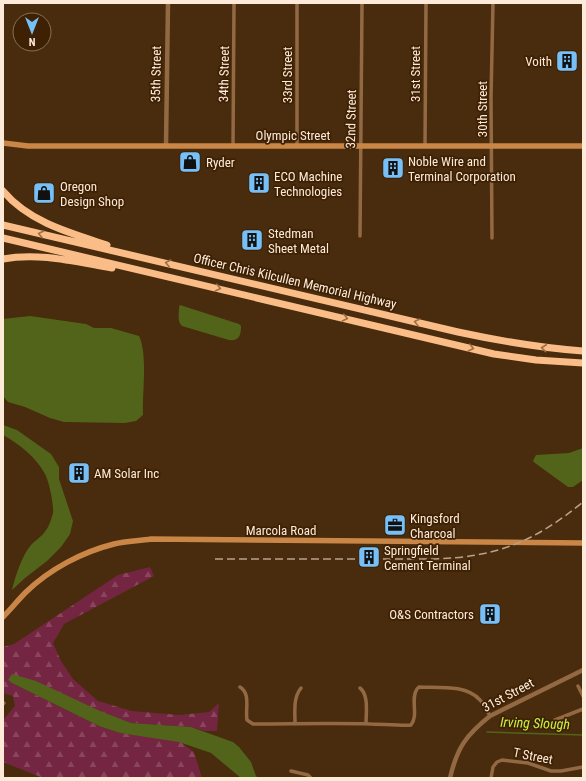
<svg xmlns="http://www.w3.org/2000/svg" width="586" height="781" font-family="'Roboto Condensed',sans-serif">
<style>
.forest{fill:url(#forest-firs)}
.water{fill:#52641a}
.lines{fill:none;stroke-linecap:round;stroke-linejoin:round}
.stream{stroke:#52641a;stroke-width:1.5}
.minor{stroke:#936944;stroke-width:3.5}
.tertiary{stroke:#936944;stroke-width:4.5}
.secondary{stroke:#c98647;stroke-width:5.5}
.motorway{stroke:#fbbd87;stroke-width:7}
.rail{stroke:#b9a28c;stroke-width:1.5;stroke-dasharray:8 4;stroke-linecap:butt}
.oneway{stroke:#9c6f45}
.labels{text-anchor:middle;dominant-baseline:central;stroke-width:3.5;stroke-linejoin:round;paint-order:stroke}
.poi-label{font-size:13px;fill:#fdead9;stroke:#3e2103;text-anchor:start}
.street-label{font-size:13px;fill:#fdead9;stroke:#3e2103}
.water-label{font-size:14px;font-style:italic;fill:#c8f242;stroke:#3e2103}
</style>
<defs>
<pattern id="forest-firs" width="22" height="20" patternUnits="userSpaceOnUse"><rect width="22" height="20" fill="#742541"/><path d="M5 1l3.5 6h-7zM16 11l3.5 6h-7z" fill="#89455c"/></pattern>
</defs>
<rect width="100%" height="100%" fill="#492b0d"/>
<!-- forest -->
<path class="forest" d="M150,567L154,576L64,624L53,643L61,661L73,679L98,701L132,711L179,715L209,712L219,703L217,731H205L191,727L131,723L8,680L12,683L99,726L120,733L179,741L194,752L202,778H43L3,762V720L15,706L13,696L3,693V647L14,644L118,575Z"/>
<!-- water -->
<path class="water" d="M180,305L239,324L241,326C241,336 239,341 229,340L182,326C177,322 179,313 179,307Z
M30,316L86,324L94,328H111L139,336C148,355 142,393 143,415L136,421L125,423L64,422L50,418L25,407L8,402L3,396V319Z
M3,425L17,430L51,454L59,467V479L73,521L70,534L61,547L47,561L25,578L12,590C15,577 22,555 31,545C37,539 44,535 48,527C50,523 52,517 53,513C54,505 49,481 45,474C36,457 19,444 3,435Z
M583,448V480L573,487H568L535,463L533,461L536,455L569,453Z
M12,674L36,681L100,711L131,723L191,727L233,742L239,747L251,762L256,776L258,778H241L211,753L179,742L120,733L99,726L12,683L8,680Z"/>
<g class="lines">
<!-- stream -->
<path class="stream" d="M487,732L583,735"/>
<!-- minor -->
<path class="minor" d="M233,146L234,3
M297,146V3
M425,146L426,3
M360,236L362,3
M492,238L491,98L493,3
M578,686L583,696
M240,687C251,694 245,709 247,720L253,724C292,724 331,723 371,724C379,724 406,726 411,725C419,715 410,699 417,689L419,687C438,688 466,684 480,700C484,704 487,710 490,716
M360,688C369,695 366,713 366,724
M3,704L4,703
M555,720L583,709
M295,724C295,711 293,698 301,688
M291,771L308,775L311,778
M491,778L493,767L497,762L502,760L528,763L551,771H561L583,767"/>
<!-- tertiary -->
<path class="tertiary" d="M166,146L168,3
M450,778C457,748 466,735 490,716L583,670"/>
<!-- secondary -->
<path class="secondary" d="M3,143L28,146H583
M3,617C11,609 18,600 26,592C50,569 82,552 114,544C126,541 139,541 151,539L583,543"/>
<!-- motorway -->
<path class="motorway" d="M3,191C29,222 70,233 107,245
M3,225L458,332C500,341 541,348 583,351
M3,238L494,354L536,360L583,363
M3,259C39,252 76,262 112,268"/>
<!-- rail -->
<path class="rail" d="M215,559H434C497,557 534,542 583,502"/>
</g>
<!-- one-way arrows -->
<defs><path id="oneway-chevron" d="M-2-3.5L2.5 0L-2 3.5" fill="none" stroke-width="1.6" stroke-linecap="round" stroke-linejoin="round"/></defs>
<g class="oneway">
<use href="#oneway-chevron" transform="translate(41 234) rotate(-167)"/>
<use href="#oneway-chevron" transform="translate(168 263) rotate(-167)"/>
<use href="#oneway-chevron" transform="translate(218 288) rotate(13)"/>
<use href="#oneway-chevron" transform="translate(345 318) rotate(13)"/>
<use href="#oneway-chevron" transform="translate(417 322) rotate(-166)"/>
<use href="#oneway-chevron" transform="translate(471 348) rotate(13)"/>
<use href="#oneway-chevron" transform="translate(544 348) rotate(-174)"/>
</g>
<!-- icons -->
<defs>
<g id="building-square" transform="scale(1.15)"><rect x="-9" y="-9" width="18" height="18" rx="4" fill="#76c0f7" stroke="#3e2103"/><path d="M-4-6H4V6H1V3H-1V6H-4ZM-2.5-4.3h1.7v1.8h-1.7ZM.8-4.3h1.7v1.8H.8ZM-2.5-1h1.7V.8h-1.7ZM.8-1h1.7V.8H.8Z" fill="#111"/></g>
<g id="shop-square" transform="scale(1.15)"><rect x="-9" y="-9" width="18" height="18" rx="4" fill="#76c0f7" stroke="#3e2103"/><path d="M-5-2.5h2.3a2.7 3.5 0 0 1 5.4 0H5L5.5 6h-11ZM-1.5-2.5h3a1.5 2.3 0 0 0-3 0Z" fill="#111"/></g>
<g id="office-square" transform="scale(1.15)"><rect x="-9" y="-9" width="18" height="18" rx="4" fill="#76c0f7" stroke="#3e2103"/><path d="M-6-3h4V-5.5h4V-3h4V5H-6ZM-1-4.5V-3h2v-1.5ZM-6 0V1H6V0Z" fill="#111"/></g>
</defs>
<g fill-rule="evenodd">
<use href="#building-square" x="567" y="61"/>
<use href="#shop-square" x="190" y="162"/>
<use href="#building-square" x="393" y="168"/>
<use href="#building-square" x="259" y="183"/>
<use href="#shop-square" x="44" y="193"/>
<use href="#building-square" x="252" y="240"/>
<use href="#building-square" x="79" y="473"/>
<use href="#office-square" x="395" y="525"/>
<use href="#building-square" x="369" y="557"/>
<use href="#building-square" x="490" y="614"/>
</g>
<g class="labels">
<!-- poi labels -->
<g class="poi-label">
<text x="552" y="61" text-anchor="end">Voith</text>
<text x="408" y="161">Noble Wire and<tspan x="408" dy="15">Terminal Corporation</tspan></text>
<text x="206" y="162">Ryder</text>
<text x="274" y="176">ECO Machine<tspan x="274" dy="15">Technologies</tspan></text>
<text x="60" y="186">Oregon<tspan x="60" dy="15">Design Shop</tspan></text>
<text x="268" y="233">Stedman<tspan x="268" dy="15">Sheet Metal</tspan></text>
<text x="94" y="473">AM Solar Inc</text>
<text x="410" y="518">Kingsford<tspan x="410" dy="15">Charcoal</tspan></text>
<text x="384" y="550">Springfield<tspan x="384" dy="15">Cement Terminal</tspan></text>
<text x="474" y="614" text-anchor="end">O&amp;S Contractors</text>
</g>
<!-- street labels -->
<g class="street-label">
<text transform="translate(156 74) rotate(-89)">35th Street</text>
<text transform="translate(224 74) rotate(-89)">34th Street</text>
<text transform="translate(415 74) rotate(-90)">31st Street</text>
<text transform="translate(287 75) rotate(-90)">33rd Street</text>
<text transform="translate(482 109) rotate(-90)">30th Street</text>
<text transform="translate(351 119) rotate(-89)">32nd Street</text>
<text x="293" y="135">Olympic Street</text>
<text transform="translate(295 281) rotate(13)">Officer Chris Kilcullen Memorial Highway</text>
<text x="281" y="530">Marcola Road</text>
<text transform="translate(508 695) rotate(-28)">31st Street</text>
<text transform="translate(533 756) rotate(11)">T Street</text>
</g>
<!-- water labels -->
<g class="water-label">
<text transform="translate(535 723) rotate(2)">Irving Slough</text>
</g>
</g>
<!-- border -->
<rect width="586" height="781" fill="none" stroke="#fdead9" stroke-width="8"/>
<!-- north arrow -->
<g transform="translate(32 32) rotate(180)"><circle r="19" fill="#3e2103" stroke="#8a7159"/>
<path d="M0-3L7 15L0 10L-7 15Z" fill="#76c0f7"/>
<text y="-6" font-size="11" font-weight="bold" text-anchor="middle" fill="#fdead9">N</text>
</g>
</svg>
